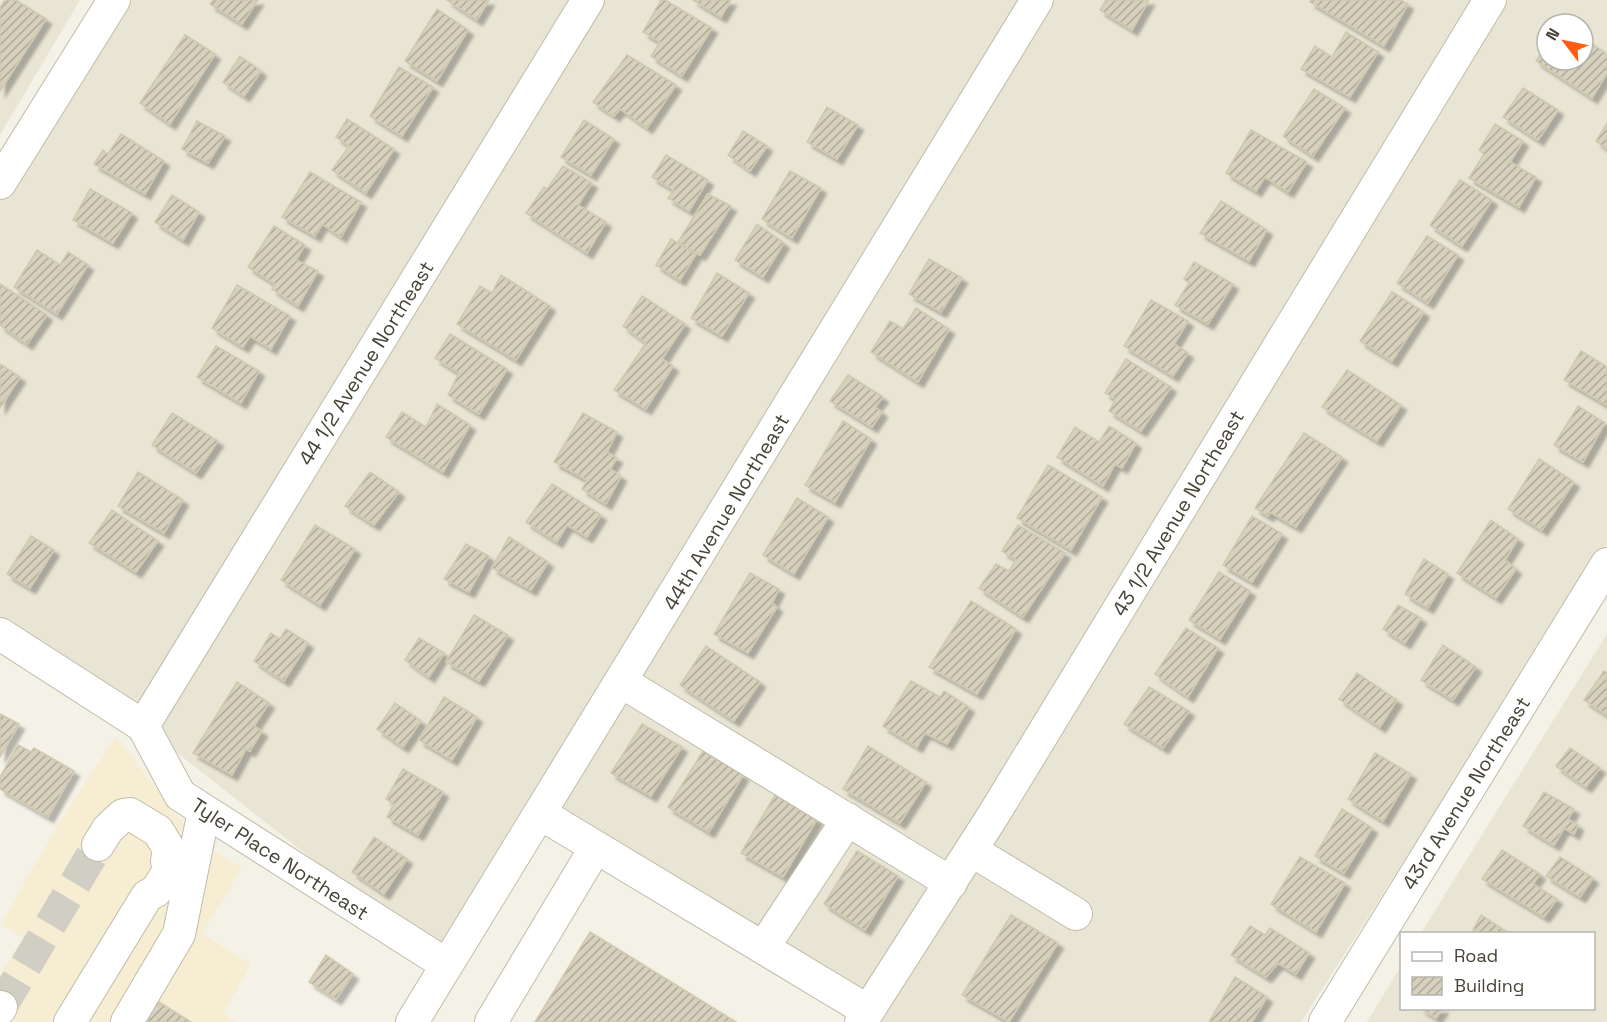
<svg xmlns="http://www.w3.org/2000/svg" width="1607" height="1022" font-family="'Space Grotesk',sans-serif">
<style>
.residential{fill:#e8e5d5;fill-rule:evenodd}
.commercial{fill:#f6edd2}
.building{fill:url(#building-hatch);stroke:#d1c9af;stroke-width:1.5;filter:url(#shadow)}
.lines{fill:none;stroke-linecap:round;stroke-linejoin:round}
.minor-tunnel{stroke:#d1cfc4;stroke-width:32;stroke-dasharray:32 16;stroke-linecap:butt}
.minor-casing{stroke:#c0bca9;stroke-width:34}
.minor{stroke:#fff;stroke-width:32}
.labels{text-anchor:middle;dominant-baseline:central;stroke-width:4.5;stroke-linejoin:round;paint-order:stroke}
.street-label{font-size:20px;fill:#474336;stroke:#fff}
</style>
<defs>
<pattern id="building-hatch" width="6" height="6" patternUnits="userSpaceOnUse" patternTransform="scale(1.5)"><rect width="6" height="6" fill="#d6d0bc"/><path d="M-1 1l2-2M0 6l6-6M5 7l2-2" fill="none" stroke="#afaa9a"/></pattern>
<filter id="shadow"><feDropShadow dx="5.5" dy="5.5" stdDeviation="1.5" flood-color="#0004"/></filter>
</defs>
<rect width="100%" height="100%" fill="#f4f2e7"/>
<!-- residential -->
<path class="residential" d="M0,0H80L0,135Z
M121,0H1489L868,1011L541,814L447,965L143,726L0,639V191Z
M1490,0H1607V544L1301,1022H870ZM1547,24H1583V60H1547Z
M1607,634V1022H1367L1401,966L1402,1008H1594V934L1421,933Z"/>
<!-- commercial -->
<path class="commercial" d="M116,736L176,815L206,847L242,868L202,934L251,964L223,1014L236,1022H0V975L23,938L1,924L55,830Z"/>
<!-- building -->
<path class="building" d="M5,0H16L46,19L0,91V8Z
M213,0H258L242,24L210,4Z
M447,0H489L477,20Z
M661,0H665L712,28L682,76L651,56L660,42L643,32Z
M693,0H731L721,17Z
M1106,0H1149L1132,30L1100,10Z
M1311,0H1401L1408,4L1384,46L1310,2Z
M437,9L468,30L437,81L405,61Z
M1346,32L1378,52L1350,97L1301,69L1315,46L1332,57Z
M185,35L215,54L170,124L140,103Z
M1583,38L1607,54V73L1592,98L1536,61L1547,44V60H1583Z
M627,55L676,85L647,128L620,109L614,116L593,102Z
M240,56L261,71L244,96L223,82Z
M399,67L433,87L402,136L370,116Z
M1523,88L1558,110L1538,140L1503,117Z
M1314,89L1345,108L1313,156L1283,136Z
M827,107L858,125L837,159L807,142Z
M347,119L394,149L366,193L332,170L349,146L336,137Z
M584,120L614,139L591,175L561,157Z
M197,121L225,136L208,163L182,149Z
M1607,123V149L1596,141Z
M1495,124L1523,141L1510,162L1536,177L1519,207L1469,178L1484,154L1479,150Z
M1251,130L1307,162L1288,192L1265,177L1256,191L1226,173Z
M743,131L767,146L750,171L728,155Z
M121,134L164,161L145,194L94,164L103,150L108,154Z
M666,155L708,180L689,211L668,198L674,190L652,177Z
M563,166L592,183L578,205L606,222L587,253L526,213L544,187L547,189Z
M790,171L821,188L792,238L762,219Z
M310,172L361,202L341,237L322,224L315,236L282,217Z
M1460,180L1492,200L1462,246L1430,225Z
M90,189L132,213L113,243L73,220Z
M708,194L731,206L700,255L678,242Z
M172,195L199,212L183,240L155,222Z
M1221,201L1267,230L1249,261L1200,233Z
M757,224L784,243L763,277L735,260Z
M274,226L305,245L296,260L318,271L298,306L272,289L275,284L248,267Z
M1427,236L1458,255L1428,303L1397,283Z
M671,239L696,254L680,280L656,265Z
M37,250L60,265L68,252L88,265L57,314L14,287Z
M929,259L962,278L941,312L909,294Z
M1194,262L1233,284L1208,324L1175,305L1189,283L1184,279Z
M717,273L749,293L722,336L691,318Z
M501,275L550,306L516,360L457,324L480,286L492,293Z
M0,284L47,315L27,344L0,325Z
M237,285L290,316L271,349L250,336L243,347L212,328Z
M1392,292L1424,312L1392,361L1360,341Z
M642,296L685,324L662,359L673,366L646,409L614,390L646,343L623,326Z
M1151,300L1188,321L1174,344L1188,353L1173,376L1124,346Z
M916,308L949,329L918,382L871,352L890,321L903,329Z
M450,334L507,369L479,414L448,395L459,373L435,358Z
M216,346L259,371L241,403L197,377Z
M1581,351L1607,367V405L1564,380Z
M1126,359L1171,387L1141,431L1109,411L1116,399L1105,393Z
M0,364L20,377L0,408Z
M1347,370L1401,405L1377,441L1322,407Z
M848,375L883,397L875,407L882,412L872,427L830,401Z
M437,404L470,425L443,472L386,437L402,412L426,427Z
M1578,406L1605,423L1583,462L1554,445Z
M172,413L218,441L196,473L152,445Z
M583,413L617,432L607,452L617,458L610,469L621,476L606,504L582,489L587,480L554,462Z
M843,421L871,439L835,502L805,485Z
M1109,426L1136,443L1122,468L1115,464L1103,486L1057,457L1075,427L1099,442Z
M1304,433L1342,457L1296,527L1270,512L1268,516L1255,508Z
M1539,459L1574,482L1542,530L1508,509Z
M1048,465L1102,497L1071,550L1017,518Z
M138,472L183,500L164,533L118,506Z
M370,472L399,492L374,525L345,506Z
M552,484L601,515L587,537L567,525L557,542L526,522Z
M797,498L828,517L794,574L763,555Z
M112,510L158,541L136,572L89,543Z
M1252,516L1282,534L1252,582L1223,565Z
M1491,520L1518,539L1505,560L1516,569L1496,598L1457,573Z
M315,525L355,549L320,605L281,580Z
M1018,525L1065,553L1023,617L979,588L996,564L1009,571L1016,560L1002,551Z
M31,536L54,550L30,588L7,574Z
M509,537L548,562L531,590L492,568Z
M466,544L489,556L469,592L444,579Z
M1424,559L1448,574L1428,608L1405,594Z
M1219,572L1250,591L1220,639L1189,620Z
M750,573L779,589L772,603L777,607L748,653L714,634Z
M971,601L1016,629L977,694L929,667Z
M1398,605L1421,618L1405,643L1383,629Z
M474,615L508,635L479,681L446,662Z
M1186,628L1218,648L1188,697L1155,674Z
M286,629L308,643L284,681L254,661L271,633L280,639Z
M419,638L444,653L429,677L405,660Z
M1443,645L1476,667L1453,700L1421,680Z
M706,646L760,682L734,721L680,685Z
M1604,671L1607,673V715L1584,700Z
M1357,673L1397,700L1380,727L1339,699Z
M911,681L940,697L944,691L969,707L947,744L925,733L917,747L883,726Z
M237,682L269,703L254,726L262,731L250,751L246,749L232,775L193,753Z
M1149,687L1189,711L1163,748L1124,724Z
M444,697L477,717L452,760L419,740Z
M395,703L421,721L403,747L377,729Z
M0,714L19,724L0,757Z
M642,724L682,747L651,796L611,773Z
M18,745L31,752L34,748L74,771L48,817L0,789V777Z
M868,746L926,782L900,823L843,789Z
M1570,748L1600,768L1586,787L1556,766Z
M703,751L743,775L709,832L668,807Z
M1375,753L1411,774L1383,821L1348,799Z
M403,769L443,792L418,835L387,817L394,804L386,799Z
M1544,792L1574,809L1568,819L1578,825L1574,834L1564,828L1554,845L1523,826Z
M775,795L817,819L783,877L741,853Z
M1342,809L1372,828L1344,873L1315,856Z
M374,837L407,859L384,894L352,872Z
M1502,850L1540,874L1533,884L1557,899L1544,917L1482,879Z
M857,851L898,876L865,930L824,904Z
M1300,857L1345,883L1316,932L1271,904Z
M1560,857L1593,878L1580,897L1546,876Z
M1011,915L1058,943L1009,1022L962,995Z
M1481,915L1510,934H1479L1473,930Z
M1250,926L1265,935L1270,928L1309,953L1296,974L1278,963L1266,977L1231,955Z
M590,932L736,1022H535Z
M326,955L353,974L336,999L309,982Z
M1235,977L1267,997L1252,1022H1209Z
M157,1001L191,1022H144Z
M1420,1008H1443L1436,1018Z"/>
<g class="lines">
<!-- minor-tunnel -->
<path class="minor-tunnel" d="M1,1007L98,845"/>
<!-- minor casing -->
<g class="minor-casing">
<path id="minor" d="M0,183L114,0
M0,634L143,726L180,795L447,965
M622,682L951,883
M143,726L588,0
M541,814L868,1011
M971,850L1076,914
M763,948L848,819
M0,1009L1,1007
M70,1022L147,896L156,891L169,871L167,861L169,849L158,831L130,814L123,815L108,829L98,845
M127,1022L179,934L204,811
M412,1022L1037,0
M491,1022L596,847
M861,1022L994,814L1490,0
M1325,1022L1607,564"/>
</g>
<!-- minor -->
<use href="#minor" class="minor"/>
</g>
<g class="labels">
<!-- street labels -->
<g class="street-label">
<text transform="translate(366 363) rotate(-58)">44 1/2 Avenue Northeast</text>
<text transform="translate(726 512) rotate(-59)">44th Avenue Northeast</text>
<text transform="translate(1178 513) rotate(-59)">43 1/2 Avenue Northeast</text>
<text transform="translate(1466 793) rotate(-58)">43rd Avenue Northeast</text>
<text transform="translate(280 859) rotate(33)">Tyler Place Northeast</text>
</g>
</g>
<!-- legend -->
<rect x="1400" y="932" width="195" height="78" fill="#ffffff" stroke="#b5b4af" stroke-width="1.5"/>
<rect x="1412" y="952" width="30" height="9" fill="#ffffff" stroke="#b5b4af" stroke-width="1.5"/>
<text x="1454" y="962" font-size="18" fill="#474336">Road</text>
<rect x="1412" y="977" width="30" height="18" fill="url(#building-hatch)" stroke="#b5b4af" stroke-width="1.5"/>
<text x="1454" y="992" font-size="18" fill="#474336">Building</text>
<!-- north arrow -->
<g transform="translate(1565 42) rotate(302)"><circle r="28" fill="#ffffff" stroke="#b5b4af" stroke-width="1.5"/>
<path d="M0-4.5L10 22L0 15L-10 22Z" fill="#ff5d13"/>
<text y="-9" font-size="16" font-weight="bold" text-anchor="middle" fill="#474336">N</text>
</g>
</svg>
